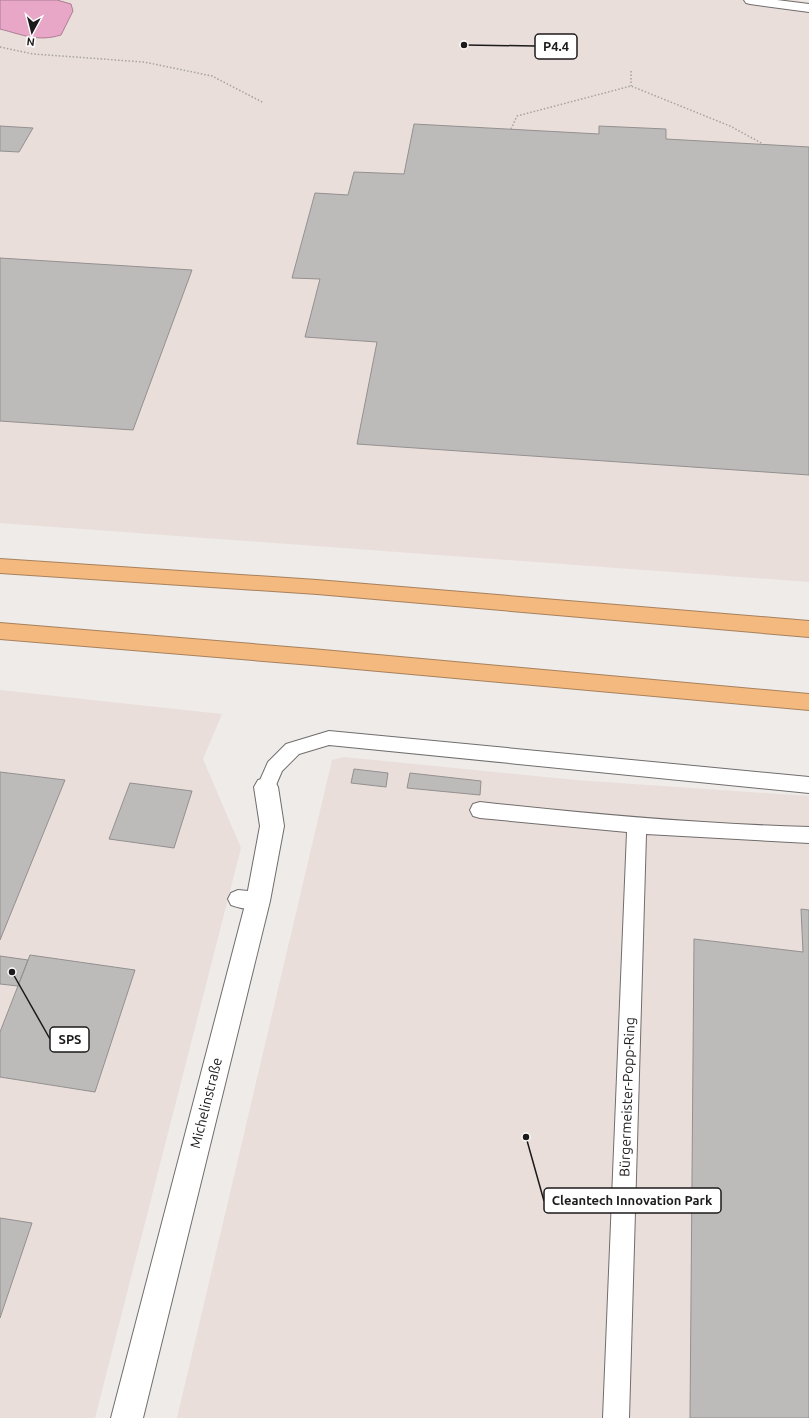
<svg xmlns="http://www.w3.org/2000/svg" width="809" height="1418" font-family="Ubuntu,sans-serif">
<style>
.built{fill:#eadeda}
.water{fill:#e9a7c8;stroke:#ac7d94}
.building{fill:#bdbaba;stroke:#939090}
.lines{fill:none;stroke-linecap:round;stroke-linejoin:round}
.lane-casing{stroke:#706d6c;stroke-width:2}
.street-casing{stroke:#706d6c;stroke-width:2}
.highway-casing{stroke:#a8815c;stroke-width:2}
.path{stroke:#a5a2a1;stroke-width:1.5;stroke-dasharray:1.5 2;stroke-linecap:butt}
.lane{fill:#fff;fill-rule:evenodd}
.street{fill:#fff;fill-rule:evenodd}
.highway{fill:#f3b97f;fill-rule:evenodd}
.labels{text-anchor:middle;dominant-baseline:central;stroke-width:3;stroke-linejoin:round;paint-order:stroke}
.near-street-label{font-size:14px;fill:#1c1a1a;stroke:#fff}
.leader{fill:none;stroke:#1c1a1a;stroke-width:1.5}
.callout-dot{fill:#1c1a1a;stroke:#fff;stroke-width:1.5}
.callout{fill:#fff;stroke:#1c1a1a;stroke-width:1.5}
.callout-label{font-size:13px;text-anchor:middle;font-weight:bold;fill:#1c1a1a}
</style>
<rect width="100%" height="100%" fill="#eeebe9"/>
<!-- built -->
<path class="built" d="M0,0H794L809,2V582L0,523Z
M0,690L222,714L203,759L241,848L95,1418H0Z
M344,757L576,780L809,796V1418H177L332,760Z"/>
<!-- water -->
<path class="water" d="M0,0H57L71,4L73,11L61,35C38,42 23,35 0,29Z"/>
<!-- building -->
<path class="building" d="M414,124L599,134V126L666,129V139L809,147V475L357,444L377,342L305,337L320,279L292,278L315,193L348,195L354,172L404,174Z
M0,126L33,128L19,152L0,151Z
M0,258L192,270L133,430L0,421Z
M354,769L388,773L386,787L351,783Z
M0,772L65,780L0,940Z
M410,773L481,781L480,795L407,788Z
M130,783L192,791L174,848L109,839Z
M801,909L809,910V1418H690L694,939L803,952Z
M30,955L135,970L95,1092L0,1077V1032Z
M0,956L28,960L18,986L0,984Z
M0,1218L32,1223L0,1318Z"/>
<g class="lines">
<!-- lane casing -->
<g class="lane-casing">
<path id="lane" d="M329,731L809,777V793L329,745L299,754L282,771L273,792L266,795L259,792L257,787L268,762L286,744Z
M480,802C589,814 699,824 809,827V843L646,834L629,1418H603L627,832L480,818L473,816L470,810L473,804Z
M238,890L258,892L265,895L268,901L265,907C254,911 242,909 231,905L228,899L231,893Z"/>
</g>
<!-- street casing -->
<g class="street-casing">
<path id="street" d="M744,0H777L809,4V12L750,4L746,3Z
M266,778L274,780L278,787L284,826L270,901L143,1418H111L246,901L260,826L254,787L258,780Z"/>
</g>
<!-- highway casing -->
<g class="highway-casing">
<path id="highway" d="M0,559L317,580L809,621V637L317,594L0,573Z
M0,623L312,649L809,694V710L312,665L0,639Z"/>
</g>
<!-- path -->
<path class="path" d="M0,47L33,54L144,62L212,76L264,103
M631,71V86
M511,129L517,116L631,86L730,126L763,144"/>
<!-- lane -->
<use href="#lane" class="lane"/>
<!-- street -->
<use href="#street" class="street"/>
<!-- highway -->
<use href="#highway" class="highway"/>
</g>
<g class="labels">
<!-- near-street labels -->
<g class="near-street-label">
<text transform="translate(627 1097) rotate(-88)">Bürgermeister-Popp-Ring</text>
<text transform="translate(206 1103) rotate(-76)">Michelinstraße</text>
</g>
</g>
<!-- callouts -->
<path class="leader" d="M464 45L535 46M12 972L50 1039M526 1137L544 1201"/>
<g class="callout-dot">
<circle cx="464" cy="45" r="4"/>
<circle cx="12" cy="972" r="4"/>
<circle cx="526" cy="1137" r="4"/>
</g>
<g class="callout">
<rect x="535" y="34" width="42" height="25" rx="4"/>
<rect x="50" y="1027" width="39" height="25" rx="4"/>
<rect x="544" y="1188" width="177" height="25" rx="4"/>
</g>
<g class="callout-label">
<text x="556" y="51">P4.4</text>
<text x="70" y="1044">SPS</text>
<text x="632" y="1205">Cleantech Innovation Park</text>
</g>
<!-- north arrow -->
<g transform="translate(32 32) rotate(187)" stroke="#ffffff" stroke-width="3" paint-order="stroke">
<path d="M0-3L7 15L0 10L-7 15Z" fill="#1c1a1a"/>
<text y="-6" font-size="11" font-weight="bold" text-anchor="middle" fill="#1c1a1a">N</text>
</g>
</svg>
